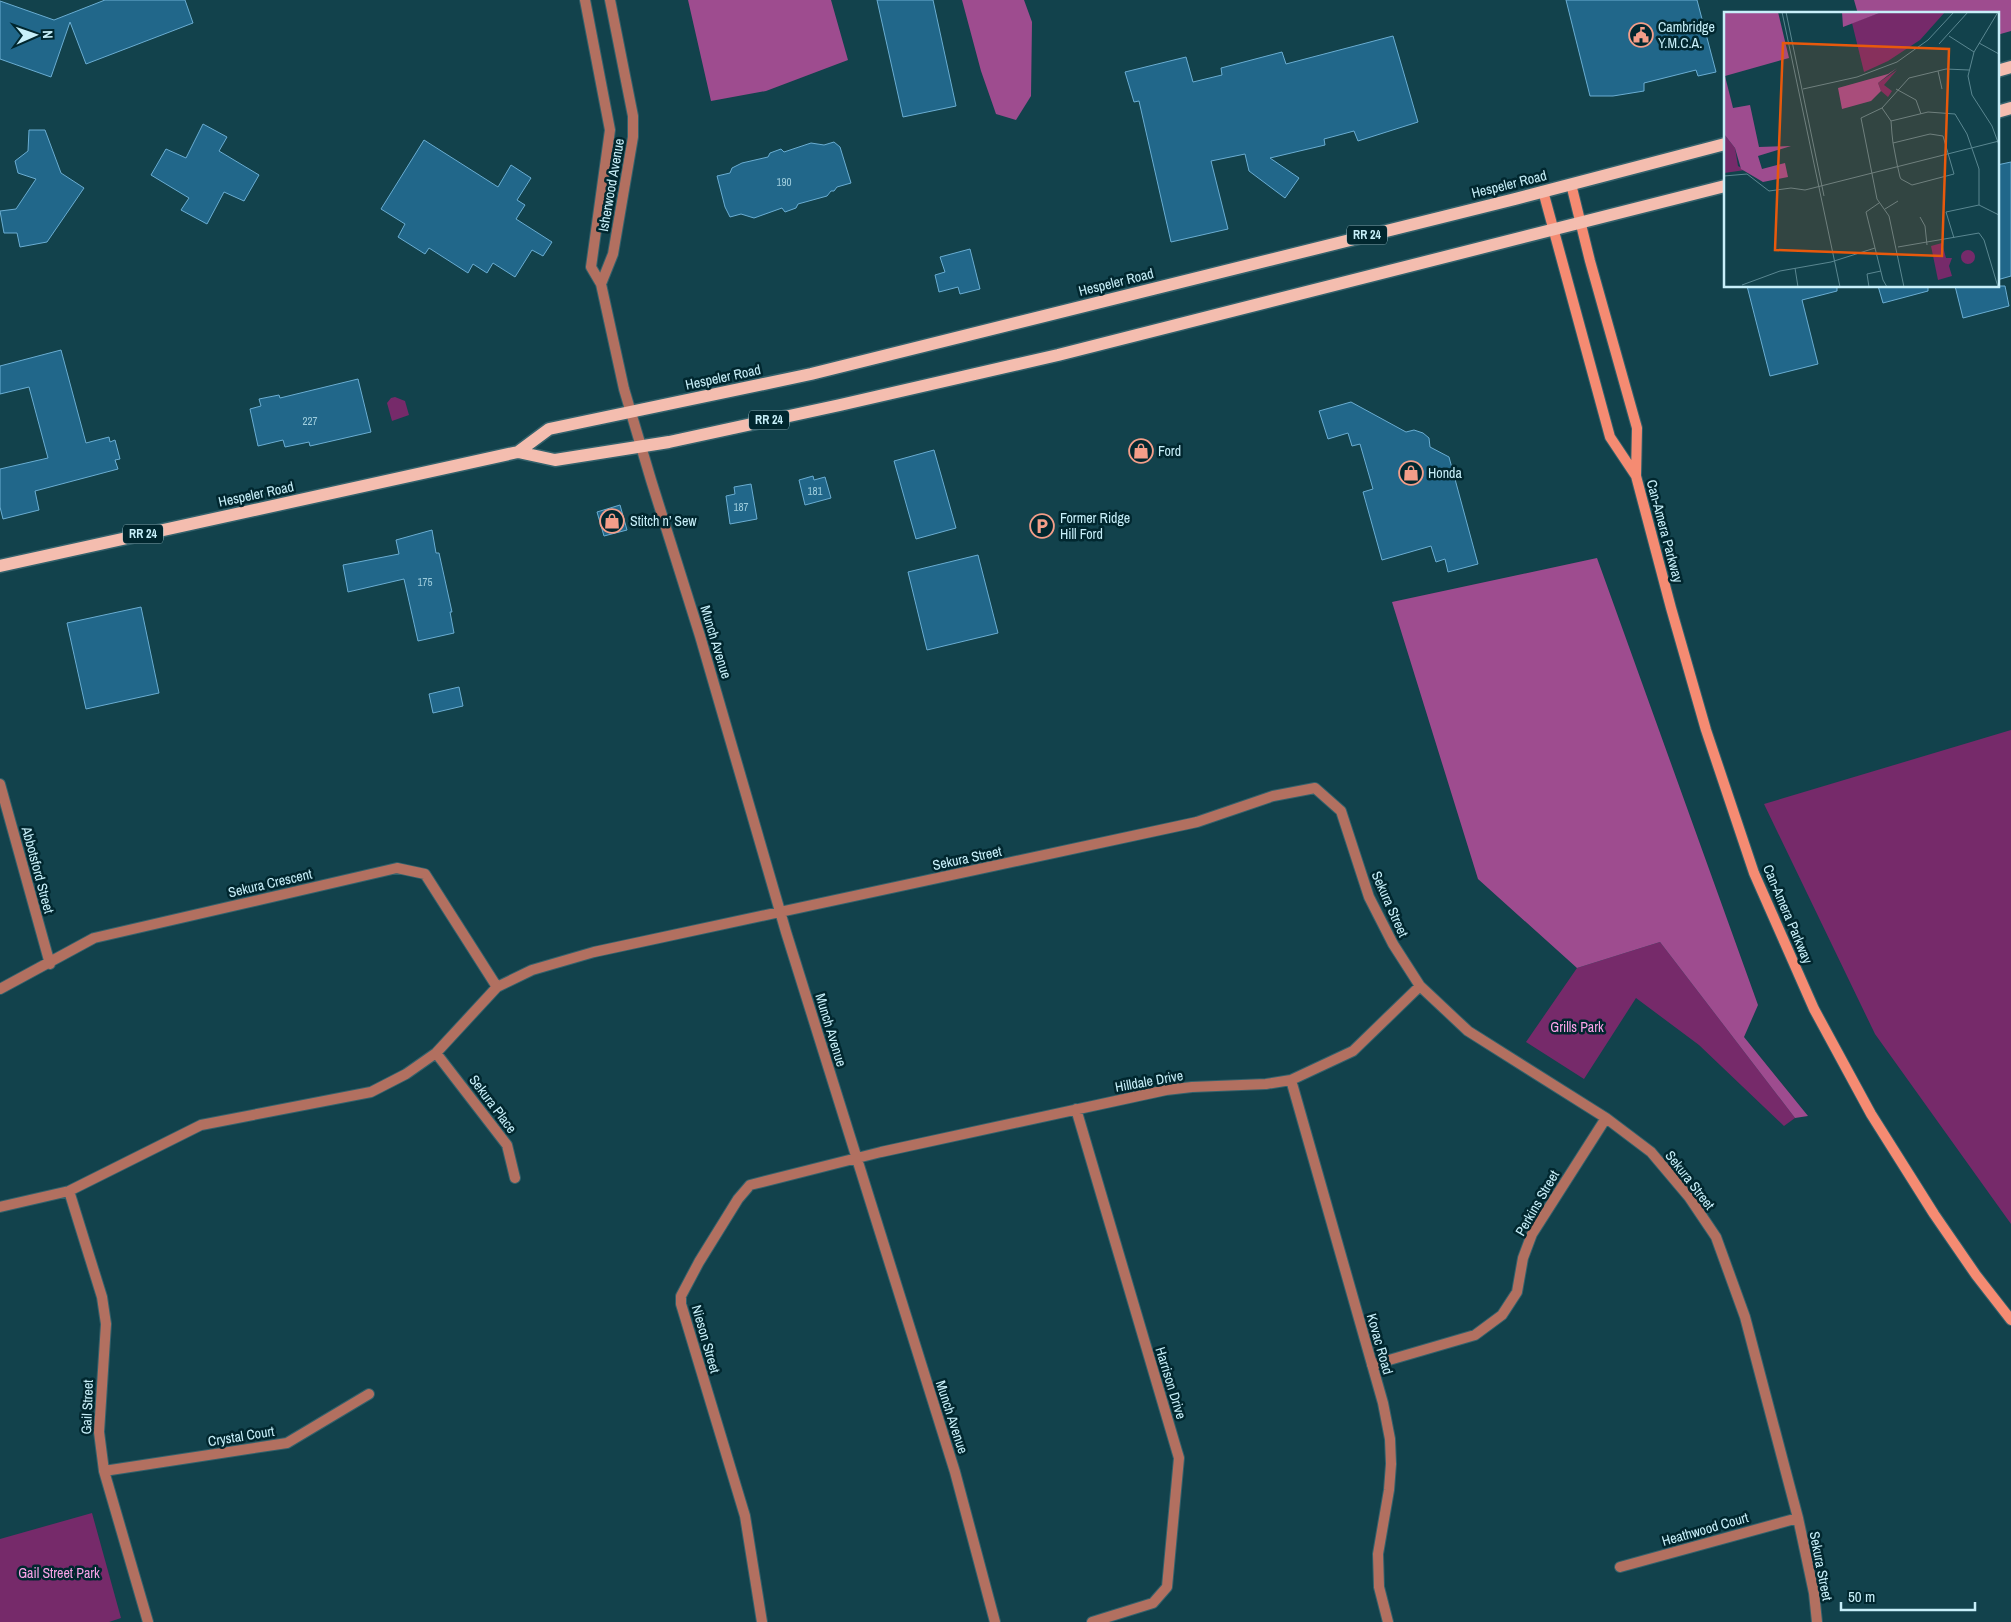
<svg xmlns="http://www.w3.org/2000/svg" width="2011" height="1622" font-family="'Archivo Narrow',sans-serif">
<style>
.green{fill:#762a6a}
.forest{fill:#9e4c8f}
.building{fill:#21678a;stroke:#6aadd2}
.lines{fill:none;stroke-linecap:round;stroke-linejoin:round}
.minor-casing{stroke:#33616b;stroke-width:12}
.secondary-casing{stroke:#33616b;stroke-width:12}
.primary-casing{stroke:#33616b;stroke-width:15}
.minor{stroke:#b27060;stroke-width:10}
.secondary{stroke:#f58b72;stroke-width:10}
.primary{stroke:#f4bdaf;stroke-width:12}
.labels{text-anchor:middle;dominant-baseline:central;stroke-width:5;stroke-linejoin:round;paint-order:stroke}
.number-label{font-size:11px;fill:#9ecddd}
.shield{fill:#01272f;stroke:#8cb3bc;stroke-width:1}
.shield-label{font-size:12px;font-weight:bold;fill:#c7eff9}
.poi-label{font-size:14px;fill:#c7eff9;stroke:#01272f;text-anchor:start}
.street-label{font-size:14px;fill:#c7eff9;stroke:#01272f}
.park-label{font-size:14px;fill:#f9a2e7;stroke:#01272f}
.inset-road{fill:none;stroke:#5a8791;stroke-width:1}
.view{fill:#e8590c;fill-opacity:0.15;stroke:#e8590c;stroke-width:2.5}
.inset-edge{fill:none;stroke:#c7eff9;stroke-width:2.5}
</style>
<rect width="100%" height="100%" fill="#12424c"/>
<!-- green -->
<path class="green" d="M395,397L405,401L409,415L392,421L387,403L391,398Z
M2011,730V1224L1875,1034L1764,804Z
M1660,942L1795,1118L1784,1126L1699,1045L1636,998L1584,1079L1526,1042L1577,968Z
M92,1513L121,1618L109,1622H0V1539Z"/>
<!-- forest -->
<path class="forest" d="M688,0H831L848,60L766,91L711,101Z
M962,0H1024L1032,22L1031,96L1016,120L996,114L981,71Z
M1854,0H2011V31L1997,35V14H1858Z
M1597,558L1758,1005L1744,1037L1808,1116L1795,1118L1660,942L1577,968L1478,879L1392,602Z"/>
<!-- building -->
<path class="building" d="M105,0H185L193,23L86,64L70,22L51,77L0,59V1L54,20Z
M877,0H933L956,106L903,117Z
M1566,0H1697L1716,72L1698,76L1696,70L1644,83V91L1613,96H1590Z
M1393,36L1418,122L1358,141L1354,131L1324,139L1325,145L1270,158L1299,178L1285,198L1249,171L1245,154L1211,161L1228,229L1171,242L1139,101L1134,102L1125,72L1186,57L1193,82L1222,75L1221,68L1282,52L1286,64Z
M203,124L227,137L219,151L259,175L244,201L224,192L207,224L181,210L189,198L151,175L166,149L186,158Z
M29,130H45L61,173L84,188L47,242L20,247L17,233H4L0,211L16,209L36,179L18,173L15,161L28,151Z
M424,140L498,187L511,165L531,178L517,200L525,205L516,219L552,242L543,256L532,250L515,277L493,263L487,273L473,264L468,273L429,248L425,254L398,237L405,224L381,209Z
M834,142L840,147L851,183L837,187L834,191H831L827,196L798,204L796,208L785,212L782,208L754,218L741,214L730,217L725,207L717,176L730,173L732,168L742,163L768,157L770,153L781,149L784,152L811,143L824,145Z
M2011,162V276L1997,280V165Z
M970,249L980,289L960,294L958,287L939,292L935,275L945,272L940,257Z
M1747,286H1837V291L1802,300L1818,364L1770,376Z
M1878,286H1928V291L1883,303Z
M1955,286H2005L2009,306L1963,318Z
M61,350L86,443L109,437L110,442L115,440L120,459L115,460L118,469L35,491L39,510L3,519L0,507V469L48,458L29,387L0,394V366Z
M358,379L371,432L310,446L309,442L285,447L283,440L258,446L250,409L261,406L259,399L279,395L280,398Z
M1351,402L1406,432L1414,430L1423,433L1429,438L1430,447L1449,457L1478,564L1448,572L1445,559L1436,562L1431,546L1382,560L1363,492L1373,489L1360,444L1352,446L1348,433L1328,439L1319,411Z
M934,450L956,528L916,539L894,461Z
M813,476L814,480L825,477L831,498L805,505L799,480Z
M751,484L757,519L730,524L726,496L735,494L734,487Z
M620,505L627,530L604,536L597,512Z
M432,530L436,553H439L452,612H450L454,633L418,641L404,579L348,592L343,565L399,554L396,540Z
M978,555L998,633L927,650L908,572Z
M141,607L159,693L86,709L67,623Z
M459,687L463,706L433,713L429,694Z"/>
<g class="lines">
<!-- minor casing -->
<g class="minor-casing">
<path id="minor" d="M585,0L610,130L591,267L601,284L624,389L651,480L700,636L786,932L955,1472L995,1622
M601,284L613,254L633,137V116L610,0
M0,784L50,964
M0,989L94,938L397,868L425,874L497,987
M436,1053L507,1145L515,1178
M1291,1080L1383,1403L1390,1439L1391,1464L1389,1490L1378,1554L1379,1587L1388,1622
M1076,1109L1179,1458L1167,1587L1153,1603L1092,1622
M69,1191L102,1297L106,1324L99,1432L104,1471L148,1622
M0,1207L69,1191L201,1125L371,1092L406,1074L436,1053L497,987L532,970L594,952L1197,822L1273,796L1315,788L1341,811L1369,897L1393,944L1420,986L1468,1031L1606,1118L1651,1152L1689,1197L1716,1237L1745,1317L1798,1518L1814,1593L1817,1622
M1372,1365L1475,1335L1502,1315L1517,1292L1523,1258L1532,1234L1606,1118
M104,1471L287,1443L369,1394
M1620,1567L1798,1518
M762,1622L745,1516L681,1304V1296L699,1262L738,1199L750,1185L881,1152L1166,1090L1192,1087L1266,1084L1291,1080L1353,1051L1420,986"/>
</g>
<!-- secondary casing -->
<g class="secondary-casing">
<path id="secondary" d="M1571,184L1590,261L1637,428L1636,476L1671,608L1706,730L1754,873L1814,1009L1871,1114L1934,1214L1976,1275L2011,1320
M1543,191L1610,437L1636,476"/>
</g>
<!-- primary casing -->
<g class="primary-casing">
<path id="primary" d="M1997,71L2011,67
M1997,112L2011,108
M518,452L555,460L669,442L840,405L1058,355L1725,186
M0,566L518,452L549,429L811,374L1515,199L1725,144"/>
</g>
<!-- minor -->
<use href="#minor" class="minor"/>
<!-- secondary -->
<use href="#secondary" class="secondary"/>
<!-- primary -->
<use href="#primary" class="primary"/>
</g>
<!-- icons -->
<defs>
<g id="civic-ring" transform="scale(1.25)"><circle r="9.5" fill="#01272f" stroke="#f49e89" stroke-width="1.5"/><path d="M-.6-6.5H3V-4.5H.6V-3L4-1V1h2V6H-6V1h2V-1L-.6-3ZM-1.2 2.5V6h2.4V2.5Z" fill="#f49e89"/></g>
<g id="shop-ring" transform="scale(1.25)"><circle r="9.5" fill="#01272f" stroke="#f49e89" stroke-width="1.5"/><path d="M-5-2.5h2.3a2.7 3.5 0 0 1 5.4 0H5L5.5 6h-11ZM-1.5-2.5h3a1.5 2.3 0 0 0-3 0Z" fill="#f49e89"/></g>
<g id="parking-ring" transform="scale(1.25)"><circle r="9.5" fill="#01272f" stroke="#f49e89" stroke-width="1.5"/><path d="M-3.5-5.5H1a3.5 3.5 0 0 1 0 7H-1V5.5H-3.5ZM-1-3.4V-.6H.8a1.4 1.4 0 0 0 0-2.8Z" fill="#f49e89"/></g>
</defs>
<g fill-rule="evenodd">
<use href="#civic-ring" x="1641" y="35"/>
<use href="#shop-ring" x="1141" y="451"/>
<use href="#shop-ring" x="1411" y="473"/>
<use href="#shop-ring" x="612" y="521"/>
<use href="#parking-ring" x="1042" y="526"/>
</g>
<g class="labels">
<!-- number labels -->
<g class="number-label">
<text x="784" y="182">190</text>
<text x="310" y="421">227</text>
<text x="815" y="491">181</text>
<text x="741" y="507">187</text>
<text x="425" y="582">175</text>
</g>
<!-- shield labels -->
<g class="shield">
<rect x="1347" y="225.5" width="40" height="19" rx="4"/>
<rect x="749" y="410.5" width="40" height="19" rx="4"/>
<rect x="123" y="524.5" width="40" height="19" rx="4"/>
</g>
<g class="shield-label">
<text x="1367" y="235">RR 24</text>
<text x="769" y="420">RR 24</text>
<text x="143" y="534">RR 24</text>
</g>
<!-- poi labels -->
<g class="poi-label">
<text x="1658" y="27">Cambridge<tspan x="1658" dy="16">Y.M.C.A.</tspan></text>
<text x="1158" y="451">Ford</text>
<text x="1428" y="473">Honda</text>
<text x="1060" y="518">Former Ridge<tspan x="1060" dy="16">Hill Ford</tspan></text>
<text x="630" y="521">Stitch n’ Sew</text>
</g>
<!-- street labels -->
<g class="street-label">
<text transform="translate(1509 184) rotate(-14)">Hespeler Road</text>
<text transform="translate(611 185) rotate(-80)">Isherwood Avenue</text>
<text transform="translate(1116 282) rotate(-14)">Hespeler Road</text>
<text transform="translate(723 377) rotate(-12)">Hespeler Road</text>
<text transform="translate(256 494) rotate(-12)">Hespeler Road</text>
<text transform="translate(1665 531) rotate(75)">Can-Amera Parkway</text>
<text transform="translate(716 642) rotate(73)">Munch Avenue</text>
<text transform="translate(967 858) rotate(-12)">Sekura Street</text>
<text transform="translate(38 870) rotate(75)">Abbotsford Street</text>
<text transform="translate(270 883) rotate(-13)">Sekura Crescent</text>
<text transform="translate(1390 904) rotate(66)">Sekura Street</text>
<text transform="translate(1788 914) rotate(67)">Can-Amera Parkway</text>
<text transform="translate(831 1030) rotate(73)">Munch Avenue</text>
<text transform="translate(1149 1081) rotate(-10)">Hilldale Drive</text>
<text transform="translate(493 1104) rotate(53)">Sekura Place</text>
<text transform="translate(1690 1180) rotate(52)">Sekura Street</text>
<text transform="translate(1537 1203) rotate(-60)">Perkins Street</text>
<text transform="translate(706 1339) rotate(74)">Nieson Street</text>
<text transform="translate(1380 1344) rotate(74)">Kovac Road</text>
<text transform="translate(1171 1383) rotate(73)">Harrison Drive</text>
<text transform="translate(87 1407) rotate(-88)">Gail Street</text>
<text transform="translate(952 1417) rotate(72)">Munch Avenue</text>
<text transform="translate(241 1436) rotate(-9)">Crystal Court</text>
<text transform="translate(1705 1529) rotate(-16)">Heathwood Court</text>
<text transform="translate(1821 1566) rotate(79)">Sekura Street</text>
</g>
<!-- park labels -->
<g class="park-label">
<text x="1577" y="1027">Grills Park</text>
<text x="59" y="1573">Gail Street Park</text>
</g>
</g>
<!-- overview -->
<g transform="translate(1724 12)">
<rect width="275" height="275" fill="#12424c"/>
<path d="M158,0H221L196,28L164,49L140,60L128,11ZM173,58L160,73L168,79L164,85L157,79L154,71ZM0,122L11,136L14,154L21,158L0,161ZM218,231L222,246H228L225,254L228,264L214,268L207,234ZM237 245a7 7 0 1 1 14 0a7 7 0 1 1-14 0Z" fill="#762a6a"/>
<path d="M0,0H54L65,46L1,64L9,96L26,93L35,135L67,134L34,144L38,157L61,151L64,165L39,170L17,157L11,136L0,122ZM118,0H158L119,15ZM173,56L154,71L157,79L147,89L118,97L114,76L164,62Z" fill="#9e4c8f"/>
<path class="inset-road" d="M58,0L116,275M62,0L100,184M274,0L250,40L244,64L248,83L268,114L275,133M225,24L250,40M255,31L275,42M215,32L244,0M214,59L218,77M79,77L133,65L173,50L204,28L230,0M172,77L192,88L197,102M158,96L167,109L168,122L169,131L173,152L176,165L177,167L188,173L230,162L219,124L206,122L169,131M167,109L204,100L231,102L243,122L255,157V193M0,164L23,162L45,179L67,176L81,178L275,129M155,191L142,200L159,268L163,275M161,197L174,189M196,205L201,214L203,233M230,226L222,200L255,193L275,203M174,235L255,221L260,228L274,275M71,256L74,275M18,273L56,259L107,250L151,236M145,275L143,262L157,259M180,275L165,204L153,187L137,106L158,96L185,66L222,57L245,58"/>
<path class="view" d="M59,31L225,37L218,244L51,238Z"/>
<rect width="275" height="275" class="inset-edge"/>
</g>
<!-- north arrow -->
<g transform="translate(35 35) rotate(88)" stroke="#01272f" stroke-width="4" paint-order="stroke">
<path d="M0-4L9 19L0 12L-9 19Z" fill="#c7eff9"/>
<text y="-8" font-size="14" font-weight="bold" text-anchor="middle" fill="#c7eff9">N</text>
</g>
<!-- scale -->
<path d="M1841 1602v8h134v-8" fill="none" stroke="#c7eff9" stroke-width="2.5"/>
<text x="1848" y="1602" font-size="15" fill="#c7eff9" stroke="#01272f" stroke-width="4" paint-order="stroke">50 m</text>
</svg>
